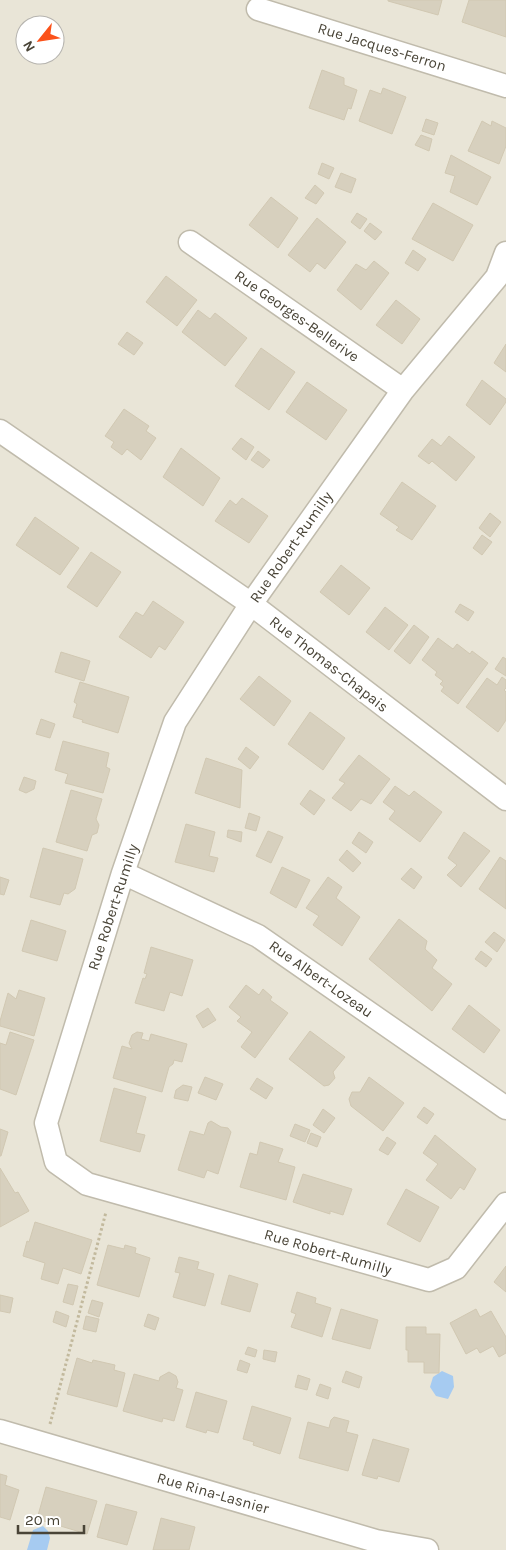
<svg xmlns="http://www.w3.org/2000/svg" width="506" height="1550" font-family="Karla,sans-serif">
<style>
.residential{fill:#e9e5d7;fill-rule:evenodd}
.water{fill:#a6cbf1}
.building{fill:#d7d0be;stroke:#d1c8b2}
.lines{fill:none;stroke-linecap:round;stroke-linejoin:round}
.minor-casing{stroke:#c0bbac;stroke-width:25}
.path{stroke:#c2b99d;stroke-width:3;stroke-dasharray:2.5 2.5;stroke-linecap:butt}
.minor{stroke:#fff;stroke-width:22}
.labels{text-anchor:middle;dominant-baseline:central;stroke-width:4.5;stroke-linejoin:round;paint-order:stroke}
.street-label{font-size:15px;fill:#494437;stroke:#fff}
</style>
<rect width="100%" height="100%" fill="#f5f2e9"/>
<!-- residential -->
<path class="residential" d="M0,0H506V1550H0ZM25,25H55V55H25Z"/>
<!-- water -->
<path class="water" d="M442,1371L453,1376L454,1387L448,1399L436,1396L430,1387L433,1377Z
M43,1526L48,1531L50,1538L47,1550H27L33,1530Z"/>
<!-- building -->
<path class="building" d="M388,0H442L438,15L388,1Z
M469,0H506V37L462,22Z
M322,70L344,78V85L357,90L351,109L348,108L344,120L309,108Z
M383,88L406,97L392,134L359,121L370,90L381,94Z
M426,119L438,123L434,135L422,131Z
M482,121L491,126L492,121L506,128V146L499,164L468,151Z
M421,135L432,139L429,151L415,145Z
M451,155L491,177L477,205L450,192L455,176L445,173Z
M322,163L334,168L329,179L318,174Z
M341,173L356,179L351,193L335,187Z
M315,185L324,193L316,204L305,198Z
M271,197L298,218L278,248L249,225Z
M433,203L473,225L453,261L412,239Z
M357,213L367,219L360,229L351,222Z
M317,218L346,242L325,269L317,263L310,272L288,255Z
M370,223L382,232L375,240L364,231Z
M413,250L426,259L418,271L405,263Z
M374,261L389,273L361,310L337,290L356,264L366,270Z
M166,276L197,300L177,326L146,302Z
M396,300L420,319L402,344L376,325Z
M198,310L210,319L215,313L247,338L225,366L182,332Z
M127,332L143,343L134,355L118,344Z
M506,344V372L494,363Z
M261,348L295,372L269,410L235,386Z
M482,380L506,399V402L490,425L466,405Z
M307,382L347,410L326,440L286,412Z
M124,409L149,426L146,431L156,438L141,460L127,449L122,455L111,447L114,442L105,436Z
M449,436L475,457L456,481L432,461L429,464L418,456L432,439L441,446Z
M241,438L254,447L246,460L232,449Z
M181,448L220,478L203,506L163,477Z
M258,451L270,460L263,468L251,460Z
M402,482L436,506L412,540L396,530L399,527L380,514Z
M242,498L268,516L249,543L215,521L230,500L236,505Z
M490,513L501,522L490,537L479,528Z
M35,517L79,548L60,575L16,545Z
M482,535L492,542L482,555L473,548Z
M91,552L121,572L97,607L67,587Z
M341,565L370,588L349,615L320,592Z
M153,601L184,622L165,650L159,646L151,658L119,637L136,612L143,616Z
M460,604L474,612L468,621L455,612Z
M385,607L408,625L389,650L366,632Z
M414,625L429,637L410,664L394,651Z
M438,638L453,649L457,644L470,654L472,651L488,663L458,704L441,691L444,687L440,684L443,681L435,675L437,672L422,660Z
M61,652L90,661L84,681L55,672Z
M503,657L506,659V676L495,669Z
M259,676L291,701L274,726L240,699Z
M502,677L506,680V688L504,690L506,692V720L498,732L466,707L487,678L497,685Z
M80,682L129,697L118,733L82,722L83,720L73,717L77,704L74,702Z
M310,712L345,738L323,770L288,744Z
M41,719L55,724L50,738L36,734Z
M63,741L109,753L106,767L110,769L103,793L65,783L68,774L55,770Z
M246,747L259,757L250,769L238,759Z
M359,755L390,779L371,804L361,799L351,811L332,798L345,783L339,780Z
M206,758L242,770L240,808L195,793Z
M24,777L36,781L34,789L26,793L19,790Z
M395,786L409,796L414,791L442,812L420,842L389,819L395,811L383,802Z
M71,790L102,799L96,819L99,825L97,833L92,835L87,851L56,842Z
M310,790L325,800L314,815L300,804Z
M249,813L260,817L256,831L245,828Z
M186,824L215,832L209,856L218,858L214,872L175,862Z
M228,830L242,832L241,842L227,837Z
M268,831L283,837L271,863L256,856Z
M359,832L373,842L366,853L352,843Z
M464,832L490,851L461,887L447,875L457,865L448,858Z
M43,848L83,859L75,889L68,894L64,893L60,905L30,897Z
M347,850L361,863L353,872L339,860Z
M500,857L506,861V909L479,889Z
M282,867L310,880L296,908L270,893Z
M411,868L422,877L414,889L401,879Z
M0,877L9,880L4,895L0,894Z
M328,877L342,887L336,898L360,917L342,946L313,925L319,916L306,908Z
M399,919L427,941L425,949L437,960L432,968L452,984L432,1011L369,959Z
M31,920L66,931L57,961L22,951Z
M494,932L505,940L497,952L485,942Z
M151,947L193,960L182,996L170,992L164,1011L135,1003L143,978L145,979L147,974L144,973Z
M481,951L492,959L486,967L475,959Z
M246,985L259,995L263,989L272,997L270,1000L288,1013L255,1058L241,1047L252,1032L237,1021L241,1017L229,1007Z
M19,990L45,998L34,1036L0,1026V1021L8,993L16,999Z
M469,1005L500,1030L484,1053L452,1029Z
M208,1008L216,1020L203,1028L196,1016Z
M310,1031L345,1057L333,1072L335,1078L329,1085L324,1086L289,1059Z
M10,1032L34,1040L16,1095L0,1089V1043L6,1045Z
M137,1032L143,1033L141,1039L149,1041L151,1034L187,1044L182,1062L174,1060L173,1064L169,1067L162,1092L113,1078L122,1046L132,1049L129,1043L132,1035Z
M205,1077L223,1084L216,1100L198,1093Z
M369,1077L404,1103L383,1131L351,1106L349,1099L352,1092H360Z
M257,1078L273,1088L266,1099L250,1089Z
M183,1085L192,1087L188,1101L174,1098L176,1090Z
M114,1088L146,1097L136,1133L145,1135L140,1152L100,1141Z
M424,1107L434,1114L427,1124L417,1117Z
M323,1109L335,1118L324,1133L313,1125Z
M211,1121L221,1127L228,1128L231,1132L218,1174L207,1170L204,1178L178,1170L190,1131L204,1135L208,1123Z
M295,1124L310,1130L305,1142L290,1136Z
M0,1129L8,1132L1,1156H0Z
M311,1133L321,1137L317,1147L307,1143Z
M435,1135L476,1169L464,1190L460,1187L451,1199L426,1180L438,1164L423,1153Z
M387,1137L396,1143L388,1155L379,1150Z
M260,1142L283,1149L278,1162L295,1167L286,1200L240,1187L250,1153L257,1155Z
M0,1168L15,1193L18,1192L29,1211L0,1227Z
M303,1174L352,1189L343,1215L330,1211V1214L293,1202Z
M406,1189L439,1207L420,1242L387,1224Z
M35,1222L92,1240L81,1274L63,1268L58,1284L41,1279L45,1263L23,1256L27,1241L29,1242Z
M108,1245L124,1249L125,1245L136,1248L135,1253L150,1258L139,1297L97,1285Z
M179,1257L199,1262L197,1269L214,1274L205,1306L173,1297L180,1273L175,1272Z
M506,1266V1292L494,1282Z
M229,1275L258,1284L250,1312L221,1304Z
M68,1284L78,1286L73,1305L63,1302Z
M297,1292L316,1298L315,1303L331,1308L322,1337L291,1327L296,1314L291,1312Z
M0,1295L13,1298L10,1313L0,1311Z
M92,1300L103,1303L99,1317L88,1313Z
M341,1309L378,1320L370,1349L332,1339Z
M476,1309L480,1317L491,1311L506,1337V1353L499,1357L493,1346L480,1353L477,1348L466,1354L450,1323Z
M56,1311L69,1316L66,1327L53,1322Z
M148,1314L159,1318L155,1330L144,1326Z
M86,1316L99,1319L96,1332L83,1329Z
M406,1327H426V1334H440L439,1373H424V1362H408V1350H406Z
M248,1347L257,1350L255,1357L245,1354Z
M264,1350L277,1352L275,1362L263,1359Z
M77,1358L92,1363L93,1360L115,1365L114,1370L125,1373L117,1407L67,1394Z
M240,1360L250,1364L247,1373L237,1370Z
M346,1371L362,1377L359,1388L342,1382Z
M169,1372L176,1376L178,1382L176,1388L183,1390L174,1421L163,1418L162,1422L123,1411L134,1374L159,1381L160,1377Z
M298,1375L310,1379L307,1390L295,1387Z
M320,1384L331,1388L328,1399L316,1395Z
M196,1392L227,1401L218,1433L207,1430L206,1433L186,1427Z
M252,1406L291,1418L280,1454L253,1445L254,1442L243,1439Z
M334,1417L349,1421L346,1432L358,1435L348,1471L299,1458L308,1422L329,1428L331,1420Z
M373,1439L409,1449L399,1482L378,1476L377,1479L362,1475Z
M0,1474L7,1476L5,1485L19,1490L10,1520L0,1517Z
M46,1487L97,1501L87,1534L37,1519Z
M106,1504L137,1512L127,1545L97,1537Z
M161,1518L195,1527L189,1550H153Z"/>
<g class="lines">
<!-- minor casing -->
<g class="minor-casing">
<path id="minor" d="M258,9L506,86
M190,242L403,390
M506,253L497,277L403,390L251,604L175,722L123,873L46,1123L56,1162L87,1184L429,1280L456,1268L506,1204
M0,431L251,604L506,799
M123,873L258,936L506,1108
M0,1431L376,1541L427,1550"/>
</g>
<!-- path -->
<path class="path" d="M50,1424L106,1212"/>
<!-- minor -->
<use href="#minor" class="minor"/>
</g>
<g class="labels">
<!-- street labels -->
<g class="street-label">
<text transform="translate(382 47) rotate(17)">Rue Jacques-Ferron</text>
<text transform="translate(297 316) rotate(35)">Rue Georges-Bellerive</text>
<text transform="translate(291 547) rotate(-55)">Rue Robert-Rumilly</text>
<text transform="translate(329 664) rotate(38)">Rue Thomas-Chapais</text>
<text transform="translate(113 907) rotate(-72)">Rue Robert-Rumilly</text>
<text transform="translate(321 979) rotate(35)">Rue Albert-Lozeau</text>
<text transform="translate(328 1252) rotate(16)">Rue Robert-Rumilly</text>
<text transform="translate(213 1493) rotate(16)">Rue Rina-Lasnier</text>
</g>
</g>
<!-- north arrow -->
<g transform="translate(40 40) rotate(240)"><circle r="24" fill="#ffffff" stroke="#b6b4af"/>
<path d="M0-4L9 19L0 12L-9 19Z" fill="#fb521a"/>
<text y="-8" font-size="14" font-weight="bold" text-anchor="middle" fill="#494437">N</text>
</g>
<!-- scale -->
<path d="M18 1525v8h66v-8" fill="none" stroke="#494437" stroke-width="2.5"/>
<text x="25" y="1525" font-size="15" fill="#494437" stroke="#ffffff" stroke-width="4" paint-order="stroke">20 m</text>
</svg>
